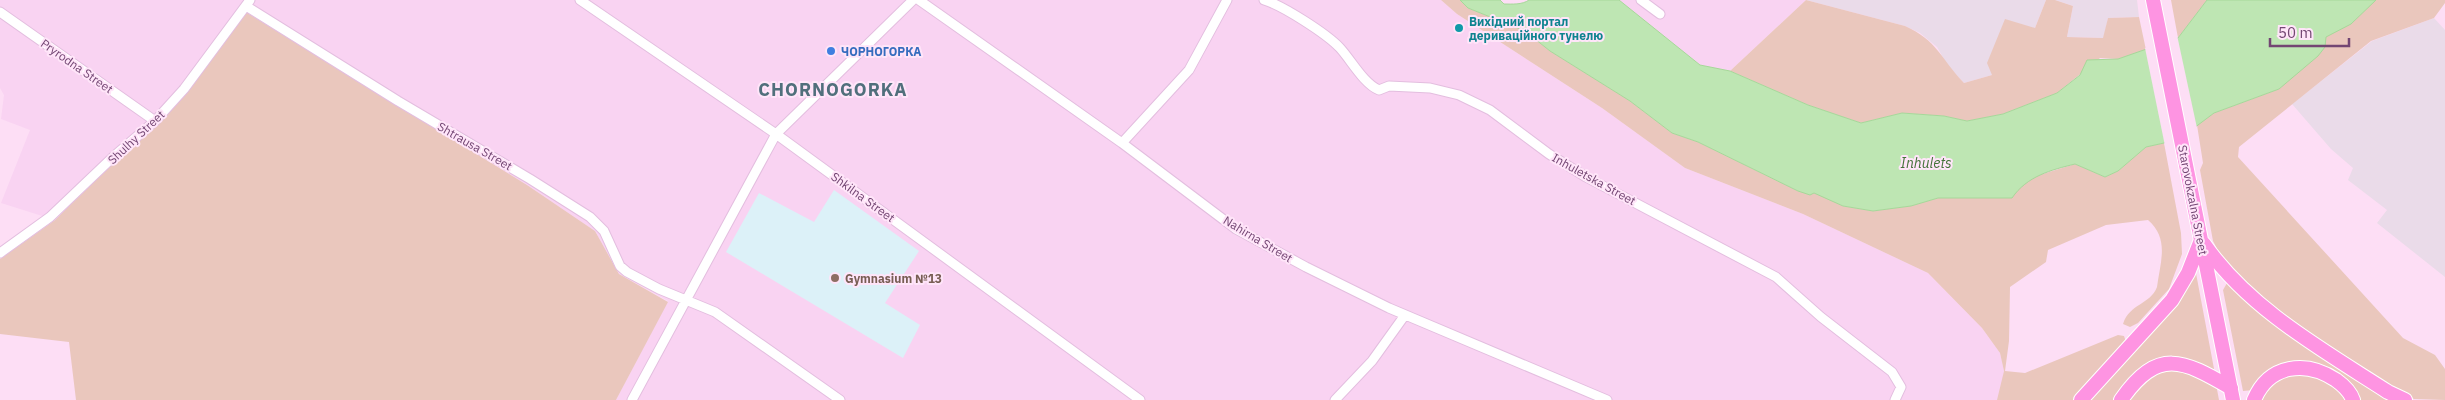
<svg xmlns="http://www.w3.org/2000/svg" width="2445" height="400" font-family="'IBM Plex Sans',sans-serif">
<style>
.residential{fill:#f9d3f2}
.industrial{fill:#eadbe9}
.education{fill:#dcf1f8}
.green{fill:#eac7bd}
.water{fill:#bee6b3;stroke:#a6d899}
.pier{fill:#fddef5}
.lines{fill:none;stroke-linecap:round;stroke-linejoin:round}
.street-casing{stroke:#e3bedf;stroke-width:11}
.primary-casing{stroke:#fff;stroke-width:16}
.street{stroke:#fff;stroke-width:9}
.primary{stroke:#fe94e2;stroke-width:14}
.culture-dot{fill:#0f9aa8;stroke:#ffe5f9;stroke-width:2}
.shop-dot{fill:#3f7fe0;stroke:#ffe5f9;stroke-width:2}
.education-dot{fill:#8d6e63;stroke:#ffe5f9;stroke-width:2}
.labels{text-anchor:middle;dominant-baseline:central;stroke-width:4;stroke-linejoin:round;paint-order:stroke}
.culture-label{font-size:12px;font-weight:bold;fill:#0d838f;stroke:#ffe5f9;text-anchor:start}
.shop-label{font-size:12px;font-weight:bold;fill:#366cbe;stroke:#ffe5f9;text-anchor:start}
.street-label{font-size:12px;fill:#734673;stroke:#ffe5f9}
.education-label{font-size:12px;font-weight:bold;fill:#785e54;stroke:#ffe5f9;text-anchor:start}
.water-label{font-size:14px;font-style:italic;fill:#437238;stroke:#ffe5f9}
.district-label{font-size:18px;font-weight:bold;letter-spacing:1px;fill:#516f7c;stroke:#ffe5f9}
</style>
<rect width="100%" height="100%" fill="#fddef5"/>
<!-- residential -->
<path class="residential" d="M0,0H1441L1457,14L1602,108L1685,168L1803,214L1928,273L1982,328L2000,353L2004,371L2000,395L1997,400H616L668,301L619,274L595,231L527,185L247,12L186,92L55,220L1,203L30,130L1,119L4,95L0,88Z
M1619,0H1806L1730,71L1700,65Z"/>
<!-- industrial -->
<path class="industrial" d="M1806,0H2046L2035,28L1992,75L1964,83L1948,66L1937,47L1920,33L1905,26Z
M2055,0H2137L2139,17L2108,18L2104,38L2067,37L2073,6Z
M2434,18L2445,30V277L2377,223L2387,210L2348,180L2353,168L2331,149L2292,104L2372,41Z"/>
<!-- education -->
<path class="education" d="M834,190L919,251L885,303L920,325L903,358L726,252L759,193L814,222Z"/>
<!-- green -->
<path class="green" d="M1441,0H1460L1468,8L1530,33L1535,39L1550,51L1630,101L1672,133L1698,142L1798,191L1820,194L1843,206L1873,211L1910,206L1938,198L2012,197L2020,186L2036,176L2075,164L2105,177L2118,171L2146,147L2164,143L2181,233L2182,254L2169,289L2138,323L2130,327L2123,324C2130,303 2150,305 2157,287C2160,263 2170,239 2148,220L2106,225L2048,250L2046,262L2010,287L2009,341L2005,371L2025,373L2118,335L2124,336L2126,342L2075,400H1997L2004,371L2000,353L1982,328L1928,273L1803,214L1685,168L1602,108L1457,14Z
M1806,0L1905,26C1937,40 1941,59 1964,83L1992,75L1987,63L2005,19L2035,28L2046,0H2055L2073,6L2067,37L2103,38L2108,18L2139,17L2146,50L2118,59L2100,58L2057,93L2003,114L1967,121L1944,116L1902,113L1861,123L1808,105L1730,71Z
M2171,0H2207L2178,38Z
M2332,0H2445V3L2434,18L2371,41L2239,147L2238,157L2403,338L2435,355L2445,369V400L2414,399L2388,387L2269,307L2223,260L2213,241L2200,170L2203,163L2197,125L2214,113L2279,89L2326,37Z
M246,12L527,185L595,231L619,274L668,302L616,400H76L69,342L0,334V259L55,220L186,92Z
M2195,268L2215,374L2168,358L2116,400H2087Z
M2227,283L2233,284L2397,400H2357L2313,364L2254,390L2243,391L2223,290Z
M2169,366L2216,384L2219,400H2125L2144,380Z
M2302,371L2329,380L2349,400H2258L2270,383Z"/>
<!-- water -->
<path class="water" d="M1460,0H1500L1504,4C1512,4 1522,5 1529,0H1619L1700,65L1730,71L1808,105L1861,123L1902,113L1944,116L1967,121L2003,114L2057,93L2080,75L2087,60L2118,59L2178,38L2207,0H2376L2351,24L2326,37L2325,47L2318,56L2279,89L2214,113L2186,134L2164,143L2146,147L2118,171L2105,177L2075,164C2051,170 2027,176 2012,198H1938L1911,206L1873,211L1843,206L1814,193L1810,195L1798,191L1698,142L1672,133L1630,101L1550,51L1535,39L1530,33L1468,8Z"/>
<!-- pier -->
<path class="pier" d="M2177,35L2197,128L2187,136L2165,146L2145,48Z"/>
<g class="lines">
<!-- street casing -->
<g class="street-casing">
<path id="street" d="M580,0L776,134L1140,400
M919,0L1122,143L1236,229L1306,267L1389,308L1607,400
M1264,0C1282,5 1327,34 1340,48C1351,60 1364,84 1379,90L1389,86L1430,88L1459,95L1490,110L1549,154L1586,177L1776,277L1821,317L1892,372L1901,387L1895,400
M1641,0L1660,14
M246,6L398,101L530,179L590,217L604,231L620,266L627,272L659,289L715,312L840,400
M0,12L155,121
M1122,143L1189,70L1227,0
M0,253L50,217L112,158L155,121L184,89L250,0
M632,400L776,134L913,0
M1335,400L1372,361L1405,315"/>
</g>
<!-- primary casing -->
<g class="primary-casing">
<path id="primary" d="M2153,0L2233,400
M2204,244C2249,309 2323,350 2388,392L2405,400
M2081,400L2172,300L2188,273L2201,240
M2121,400C2158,347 2183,360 2231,388
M2254,400C2269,364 2306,360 2336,380C2343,385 2350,391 2353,400"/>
</g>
<!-- street -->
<use href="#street" class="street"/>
<!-- primary -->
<use href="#primary" class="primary"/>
</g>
<!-- markers -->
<circle class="culture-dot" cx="1459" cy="28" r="5"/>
<circle class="shop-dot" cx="831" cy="51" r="5"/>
<circle class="education-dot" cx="835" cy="278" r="5"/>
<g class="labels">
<!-- culture labels -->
<g class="culture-label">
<text x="1469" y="21">Вихідний портал<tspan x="1469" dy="14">дериваційного тунелю</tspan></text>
</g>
<!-- shop labels -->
<g class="shop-label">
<text x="841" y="51">ЧОРНОГОРКА</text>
</g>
<!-- street labels -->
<g class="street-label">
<text transform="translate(77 66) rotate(35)">Pryrodna Street</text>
<text transform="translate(136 137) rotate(-43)">Shulhy Street</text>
<text transform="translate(475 146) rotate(30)">Shtrausa Street</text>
<text transform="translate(1594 179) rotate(29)">Inhuletska Street</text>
<text transform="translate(863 197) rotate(36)">Shkilna Street</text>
<text transform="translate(2193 200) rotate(79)">Starovokzalna Street</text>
<text transform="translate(1258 239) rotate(31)">Nahirna Street</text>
</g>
<!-- education labels -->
<g class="education-label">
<text x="845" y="278">Gymnasium №13</text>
</g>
<!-- water labels -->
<g class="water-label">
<text x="1926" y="163">Inhulets</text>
</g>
<!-- district labels -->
<g class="district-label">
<text x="833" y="89">CHORNOGORKA</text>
</g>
</g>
<!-- scale -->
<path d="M2270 38v8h79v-8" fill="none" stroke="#734673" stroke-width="2.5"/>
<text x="2278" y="38" font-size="15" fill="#734673" stroke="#ffe5f9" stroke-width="4" paint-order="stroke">50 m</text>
</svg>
